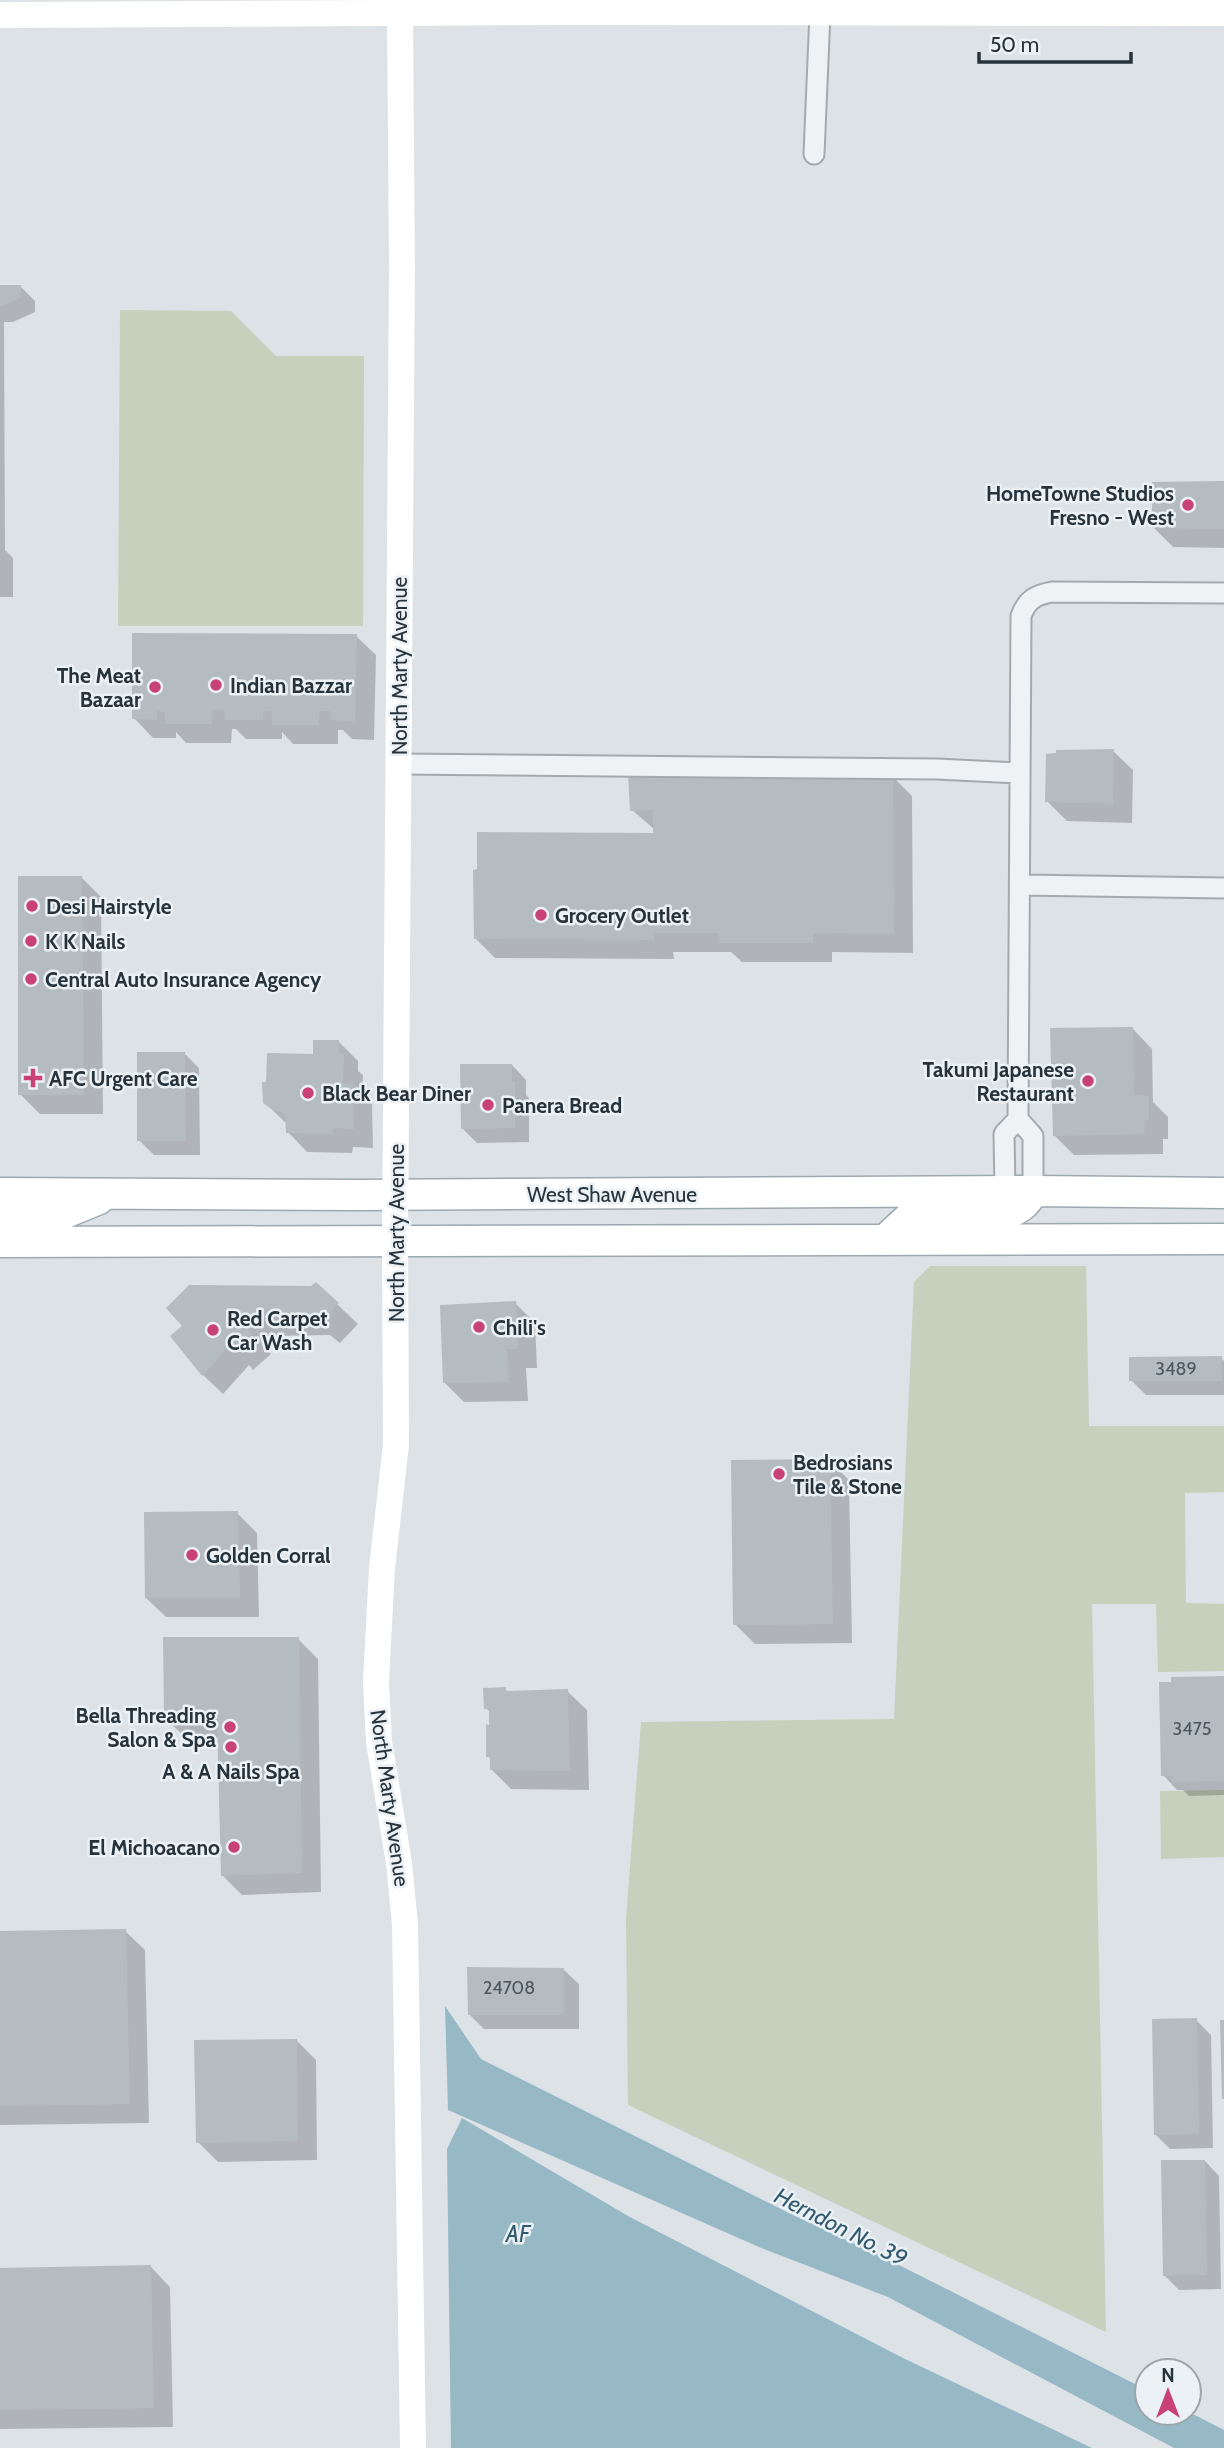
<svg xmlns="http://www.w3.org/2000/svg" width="1224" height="2448" font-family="Cabin,sans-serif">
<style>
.green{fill:#c6d0bd}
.water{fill:#97b8c5}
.shadow{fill:#0003}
.building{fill:#b4bcc2}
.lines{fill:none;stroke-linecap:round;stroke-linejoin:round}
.street-casing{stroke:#a2aab0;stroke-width:23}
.primary-casing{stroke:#9ca9b1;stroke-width:33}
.street{stroke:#eff2f4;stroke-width:19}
.secondary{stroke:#fff;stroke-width:26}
.primary{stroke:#fff;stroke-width:30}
.poi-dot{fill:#c94276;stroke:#ebf1f4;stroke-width:2.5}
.labels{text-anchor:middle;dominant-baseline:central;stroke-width:5;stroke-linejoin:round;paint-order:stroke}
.number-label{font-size:18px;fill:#4a555e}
.poi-label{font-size:21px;font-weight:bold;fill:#26333c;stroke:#ebf1f4;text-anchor:start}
.street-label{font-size:21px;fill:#26333c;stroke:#ebf1f4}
.water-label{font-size:23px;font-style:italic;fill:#325a6e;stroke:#ebf1f4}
</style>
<rect width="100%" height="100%" fill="#dce2e6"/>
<!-- green -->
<path class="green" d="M120,310L231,311L276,356H364L363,626H118Z
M930,1266H1086L1089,1426H1224V1492L1185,1493L1186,1603L1224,1604V1671L1158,1672L1156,1604H1092L1106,2332L628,2105L626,1919L641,1722L894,1719L914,1282Z
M1224,1790V1857L1161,1859L1160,1791Z"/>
<!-- water -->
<path class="water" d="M445,2006L481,2059L793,2215L879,2255L1147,2390V2413L1189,2412L1224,2430V2448H1174L888,2297L759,2247L448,2110Z
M462,2118L628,2216L903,2358L1092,2448H451L447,2149Z"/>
<!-- shadow -->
<path class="shadow" d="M0,287H21L35,301V312L13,322H4L5,550L13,558V597H0Z
M1224,483V548L1173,547L1154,528Z
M356,636L376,655L374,740L352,739L343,730H338V744H293L282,732V739H246L236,729H232L231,743H186L176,732V738H153L134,718Z
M1113,751L1133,770L1132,823L1067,821L1047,801L1057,755Z
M892,776L912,796L913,953L832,952V962H742L731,952H673L674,959L495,958L475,938L654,835V829L632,810Z
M82,878L101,897L103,1114H40L20,1094Z
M1133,1029L1152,1049L1153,1102L1168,1117V1139H1163V1154L1074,1155L1054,1135Z
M338,1041L358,1061V1071L363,1075L362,1095L372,1104L373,1148L353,1147L352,1153L307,1152L288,1132L287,1124L264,1102L315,1056Z
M184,1053L199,1068L200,1155H154L139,1140Z
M512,1065L526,1080V1095L529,1098V1142L477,1143L463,1129Z
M316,1284L358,1324L340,1343L330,1335L271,1336L262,1345L271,1354L253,1370L249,1365L223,1394L203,1375L173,1336L185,1326L312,1288Z
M515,1303L535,1323L537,1368H526L528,1401L464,1402L444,1382Z
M1221,1358L1224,1361V1395H1146L1131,1380Z
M830,1461L849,1480L852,1643L755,1644L735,1624Z
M237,1513L257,1533L259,1617H166L146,1598Z
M298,1639L318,1659L321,1892L242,1895L223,1876L219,1738L185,1737L165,1718Z
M1224,1678V1795L1189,1796L1183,1790H1177L1163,1775Z
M505,1689L509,1693L567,1691L587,1710L589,1790L511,1789L491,1769V1760L488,1756L491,1713L486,1708Z
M125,1931L145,1950L149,2123L0,2125V1933Z
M564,1970L579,1984V2029H484L469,2014Z
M1196,2020L1211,2035L1213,2148L1170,2149L1155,2134Z
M296,2040L316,2060L317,2160L218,2162L198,2142Z
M1205,2161L1219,2176L1221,2289L1179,2290L1164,2275Z
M151,2267L170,2287L173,2427L0,2429V2269Z"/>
<!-- building -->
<path class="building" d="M0,285H21V298L0,307Z
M1224,481V529L1152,528V482Z
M132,633L357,634L355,721L331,720L330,711H319V725H272L271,711H263V720H225L224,710H213L212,724H165V712L157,711V720L132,719Z
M1114,749L1113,804L1045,802L1046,754L1056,753V750Z
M628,774H893L894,934L813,933V943H720L719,933H654L655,940L474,939L473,870L477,869V832L653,833V810L630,811Z
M18,876H82L84,1095H18Z
M1133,1027L1134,1095L1149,1096V1120H1144L1145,1134L1053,1136L1050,1028Z
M313,1040H339V1054H344L343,1083H353L354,1129L334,1128L333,1134L286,1133L285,1113L273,1110L263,1103L262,1082H266L267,1053L313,1054Z
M137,1052H185L186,1141H137Z
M460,1064H512V1081H515V1128L461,1129Z
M316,1282L339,1303L319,1325L309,1316L251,1317L242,1326L253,1333L232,1351L229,1346L202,1376L170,1336L182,1326L166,1308L189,1285L311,1286Z
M516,1301L518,1349H507L509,1382L443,1383L440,1305Z
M1222,1356V1381H1129V1357Z
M830,1459L833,1624L733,1625L731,1460Z
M238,1511L240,1598H145L144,1512Z
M163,1637H299L302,1873L221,1876L217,1719L164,1718Z
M1224,1676V1781L1172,1782V1776H1161L1159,1682H1171V1677Z
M506,1687V1691L568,1689L570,1771L490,1770V1757H486V1724L489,1725V1709H484L483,1688Z
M126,1929L130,2104L0,2106V1931Z
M467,1967L564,1968V2015H468Z
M1197,2018L1199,2134L1154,2135L1152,2019Z
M1220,2020H1224V2099H1222Z
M297,2039L298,2141L196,2143L194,2040Z
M1161,2160H1205L1207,2275L1163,2276Z
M151,2265L154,2408L0,2410V2268Z"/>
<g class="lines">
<!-- street casing -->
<g class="street-casing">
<path id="street" d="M814,154L820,13
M398,764L937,769L1020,773
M1020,885L1224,888
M1033,1191V1136L1018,1119L1021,616C1027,600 1035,595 1052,592L1224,593
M1005,1192L1004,1134L1018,1119"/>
</g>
<!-- primary casing -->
<g class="primary-casing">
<path id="primary" d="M0,1193L356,1195L1033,1191L1224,1193
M0,1216L60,1215L99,1199
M886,1239L911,1216L1003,1214C1017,1211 1026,1205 1033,1191
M0,1242L1224,1239"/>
</g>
<!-- street -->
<use href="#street" class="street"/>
<!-- secondary -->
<path class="secondary" d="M400,14L402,269L395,1242L396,1445L382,1568L376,1682L379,1742L399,1863L405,1924L413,2448
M0,15L573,12L1224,13"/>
<!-- primary -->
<use href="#primary" class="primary"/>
</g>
<!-- markers -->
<g class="poi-dot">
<circle cx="1188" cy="505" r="7"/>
<circle cx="216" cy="685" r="7"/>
<circle cx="155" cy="687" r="7"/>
<circle cx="32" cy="906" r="7"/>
<circle cx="541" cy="915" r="7"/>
<circle cx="31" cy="941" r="7"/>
<circle cx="31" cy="979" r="7"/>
<path d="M29.5 1067.5h7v7h7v7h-7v7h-7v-7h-7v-7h7z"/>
<circle cx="1088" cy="1081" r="7"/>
<circle cx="308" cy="1093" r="7"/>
<circle cx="488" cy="1105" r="7"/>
<circle cx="479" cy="1327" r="7"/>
<circle cx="213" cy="1330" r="7"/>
<circle cx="779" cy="1474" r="7"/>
<circle cx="192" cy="1555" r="7"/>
<circle cx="230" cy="1727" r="7"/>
<circle cx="231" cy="1747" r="7"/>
<circle cx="234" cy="1847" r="7"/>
</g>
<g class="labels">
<!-- number labels -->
<g class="number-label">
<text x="1176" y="1369">3489</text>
<text x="1192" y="1729">3475</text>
<text x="509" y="1988">24708</text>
</g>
<!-- poi labels -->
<g class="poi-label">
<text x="1174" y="493" text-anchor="end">HomeTowne Studios<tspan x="1174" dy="24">Fresno - West</tspan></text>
<text x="141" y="675" text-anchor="end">The Meat<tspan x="141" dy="24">Bazaar</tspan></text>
<text x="230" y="685">Indian Bazzar</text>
<text x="46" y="906">Desi Hairstyle</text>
<text x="555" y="915">Grocery Outlet</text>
<text x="45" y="941">K K Nails</text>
<text x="45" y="979">Central Auto Insurance Agency</text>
<text x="1074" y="1069" text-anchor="end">Takumi Japanese<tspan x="1074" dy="24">Restaurant</tspan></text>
<text x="49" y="1078">AFC Urgent Care</text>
<text x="322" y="1093">Black Bear Diner</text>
<text x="502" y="1105">Panera Bread</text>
<text x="227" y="1318">Red Carpet<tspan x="227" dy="24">Car Wash</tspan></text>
<text x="493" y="1327">Chili's</text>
<text x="793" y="1462">Bedrosians<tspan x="793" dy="24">Tile &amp; Stone</tspan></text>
<text x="206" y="1555">Golden Corral</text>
<text x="216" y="1715" text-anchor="end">Bella Threading<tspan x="216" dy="24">Salon &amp; Spa</tspan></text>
<text x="231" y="1771" text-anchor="middle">A &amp; A Nails Spa</text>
<text x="220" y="1847" text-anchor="end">El Michoacano</text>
</g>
<!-- street labels -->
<g class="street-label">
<text transform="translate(399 666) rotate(-90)">North Marty Avenue</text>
<text x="612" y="1194">West Shaw Avenue</text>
<text transform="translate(396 1233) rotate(-90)">North Marty Avenue</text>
<text transform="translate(390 1798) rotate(82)">North Marty Avenue</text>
</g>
<!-- water labels -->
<g class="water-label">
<text transform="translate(841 2227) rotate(27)">Herndon No. 39</text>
<text x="518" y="2234">AF</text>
</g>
</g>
<!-- north arrow -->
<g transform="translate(1168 2392)"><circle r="33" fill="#ebf1f4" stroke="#9ca5aa" stroke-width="2"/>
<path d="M0-5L12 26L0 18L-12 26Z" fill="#c94276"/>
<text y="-10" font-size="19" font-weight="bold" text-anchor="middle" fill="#26333c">N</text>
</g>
<!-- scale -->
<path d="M979 52v10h152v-10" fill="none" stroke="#26333c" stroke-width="3.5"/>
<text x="990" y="52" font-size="21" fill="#26333c" stroke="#ebf1f4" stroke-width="5" paint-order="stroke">50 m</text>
</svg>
